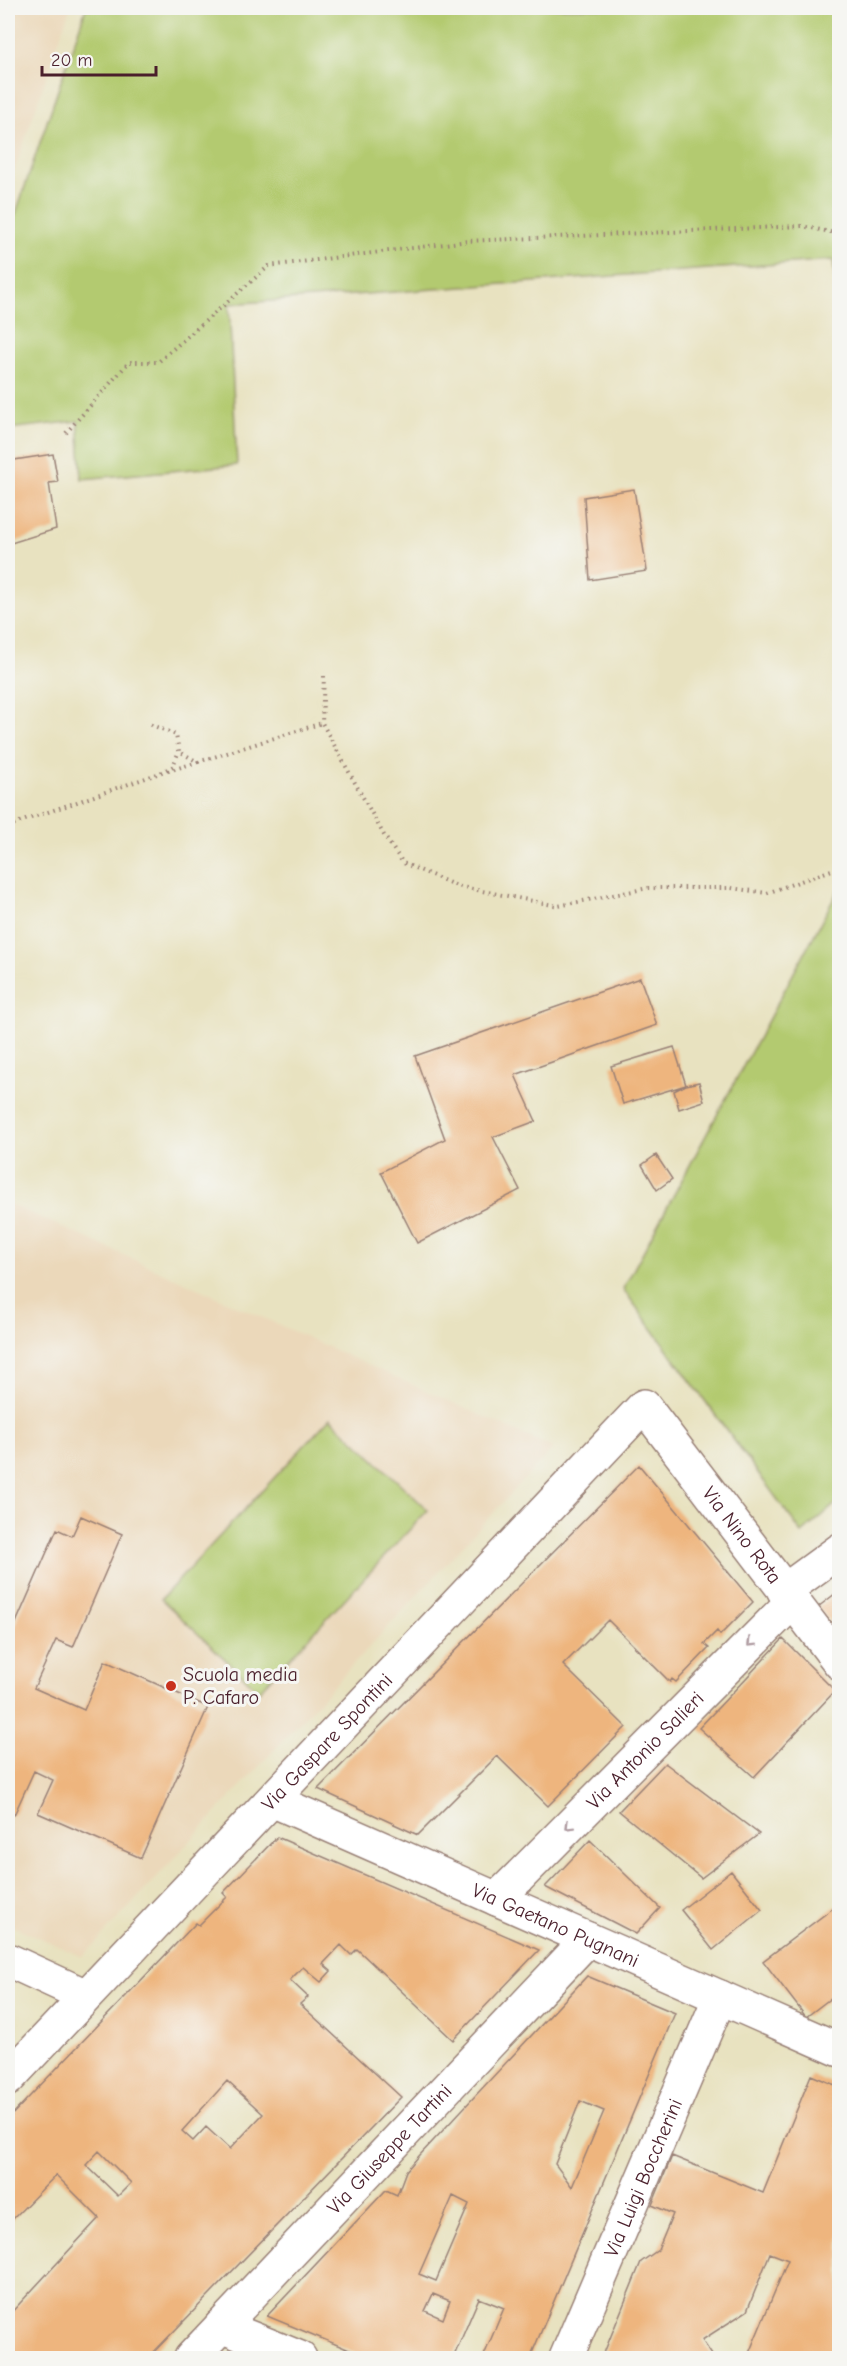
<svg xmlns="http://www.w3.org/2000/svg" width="847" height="2366" font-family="'Comic Neue',sans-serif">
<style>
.built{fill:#ebd8ba}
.green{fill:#b3ca6f;stroke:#7e744d;stroke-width:1.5}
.building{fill:#eeb57e;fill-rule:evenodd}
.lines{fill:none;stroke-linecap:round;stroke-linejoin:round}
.street-casing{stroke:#998076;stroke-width:36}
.path{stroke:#998076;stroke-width:4;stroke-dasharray:1.5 4.5;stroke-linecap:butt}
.street{stroke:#fff;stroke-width:33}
.oneway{stroke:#ae9aa0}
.poi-dot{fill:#c8321e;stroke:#f6f6f2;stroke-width:2}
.labels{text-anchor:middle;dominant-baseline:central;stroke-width:6;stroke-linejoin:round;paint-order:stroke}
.street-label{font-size:20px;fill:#4a1f2b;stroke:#f6f6f2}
.poi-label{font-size:20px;fill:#4a1f2b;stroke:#f6f6f2;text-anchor:start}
</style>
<rect width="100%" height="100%" fill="#f6f6f2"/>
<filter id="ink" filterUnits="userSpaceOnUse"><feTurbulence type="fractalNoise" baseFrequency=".0167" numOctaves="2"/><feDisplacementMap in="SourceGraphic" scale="12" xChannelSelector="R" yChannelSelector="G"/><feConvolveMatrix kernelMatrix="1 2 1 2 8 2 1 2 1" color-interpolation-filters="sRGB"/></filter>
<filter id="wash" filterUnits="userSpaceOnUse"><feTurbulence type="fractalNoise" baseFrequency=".008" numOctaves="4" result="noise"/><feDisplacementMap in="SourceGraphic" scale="24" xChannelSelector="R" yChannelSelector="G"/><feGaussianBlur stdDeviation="1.35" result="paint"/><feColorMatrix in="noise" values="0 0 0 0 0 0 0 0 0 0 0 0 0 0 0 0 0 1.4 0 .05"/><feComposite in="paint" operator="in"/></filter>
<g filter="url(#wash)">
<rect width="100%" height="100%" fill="#e8e2c0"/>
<!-- built -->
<path class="built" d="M8,8H70L8,189Z
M8,1203L553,1448L83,1957L8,1924Z"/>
<!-- green -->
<path class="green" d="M86,8H839V308L833,260L229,304L237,465L82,479L78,421L8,429V236Z
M839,889V1501L802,1533L623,1289Z
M330,1418L428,1510L259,1691L161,1599Z"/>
<g id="blocks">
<!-- building -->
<path class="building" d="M53,454L58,482L49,483L56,529L8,544V461Z
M634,489L647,571L590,580L584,497Z
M640,978L657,1025L515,1075L536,1121L493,1137L520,1190L417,1243L381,1172L445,1139L415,1056Z
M674,1047L686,1085L699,1082L704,1101L679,1109L674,1091L686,1085L623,1104L611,1066Z
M656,1155L672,1179L657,1190L642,1165Z
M639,1465L753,1602L720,1635L717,1631L704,1644L709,1648L676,1682L672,1679L670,1682L608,1620L563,1665L626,1727L548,1806L497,1756L418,1835L318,1789Z
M81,1516L122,1534L73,1647L56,1640L34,1688L84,1710L105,1661L208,1707L141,1858L38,1813L53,1780L34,1771L14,1815L8,1812V1641L57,1529L72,1536Z
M840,1590V1634L818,1607Z
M783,1639L835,1691L754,1777L699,1728Z
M665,1763L759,1834L701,1878L619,1811Z
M277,1837L539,1950L453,2040L357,1949L351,1955L341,1945L323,1964L331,1971L321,1982L303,1967L290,1980L308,1997L300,2004L401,2097L148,2358H8V2316L99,2218L56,2175L8,2224V2119L196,1923L199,1925L227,1897L223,1893ZM227,2081L263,2114L230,2149L206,2127L193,2141L182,2131ZM99,2151L131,2183L118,2196L86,2165Z
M590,1840L660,1908L636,1934L545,1887Z
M731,1871L762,1910L713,1950L681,1910Z
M840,1903V1991L806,2017L763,1961Z
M587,1976L675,2013L530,2358H483L504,2308L479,2298L454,2356L460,2358H369L267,2316L386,2190L397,2195L406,2171L419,2156ZM580,2101L604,2111L572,2187L555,2164ZM453,2196L469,2204L436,2281L419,2274ZM433,2294L450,2301L443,2319L425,2311Z
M811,2075L840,2087V2358H747L788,2260L770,2253L747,2311L702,2340L714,2358H602L641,2262L658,2250L673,2214L652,2205L672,2156L763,2193Z"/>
</g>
</g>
<g filter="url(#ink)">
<use href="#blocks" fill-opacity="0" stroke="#998076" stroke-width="1.5"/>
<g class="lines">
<!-- street casing -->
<g class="street-casing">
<g id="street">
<path d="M784,1591L840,1550"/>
<path id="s1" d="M272,1800L840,2050"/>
<path id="s2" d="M497,1899L793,1601"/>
<path d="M8,1960L86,1996"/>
<path id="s3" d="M8,2079L644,1406L840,1663"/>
<path d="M221,2326L300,2358"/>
<path id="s4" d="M191,2358L588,1939"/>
<path id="s5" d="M566,2358L720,1997"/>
</g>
</g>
<!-- path -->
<path class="path" d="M66,433L129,362H158L269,266L468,241L802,226L840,234
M324,676L322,723L385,837L403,863L457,886L558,906L648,888H731L767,893L840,867
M198,762L322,723
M168,771L198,762L179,751
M8,826L160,773L173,766L179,751L176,735L147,723"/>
<!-- street -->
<use href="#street" class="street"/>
</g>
<!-- one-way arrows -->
<defs><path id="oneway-chevron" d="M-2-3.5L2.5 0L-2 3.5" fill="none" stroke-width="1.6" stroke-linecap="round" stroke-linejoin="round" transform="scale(1.5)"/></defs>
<g class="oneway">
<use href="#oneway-chevron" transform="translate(751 1643) rotate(135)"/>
<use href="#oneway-chevron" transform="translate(569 1826) rotate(135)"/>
</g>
</g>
<!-- markers -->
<circle class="poi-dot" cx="171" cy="1686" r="6"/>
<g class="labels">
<!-- street labels -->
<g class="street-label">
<text stroke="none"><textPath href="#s3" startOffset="1088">Via Nino Rota</textPath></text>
<text stroke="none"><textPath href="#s3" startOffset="464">Via Gaspare Spontini</textPath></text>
<text stroke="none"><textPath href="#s2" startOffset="210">Via Antonio Salieri</textPath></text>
<text stroke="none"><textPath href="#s1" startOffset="310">Via Gaetano Pugnani</textPath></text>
<text stroke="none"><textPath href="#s4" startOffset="288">Via Giuseppe Tartini</textPath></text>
<text stroke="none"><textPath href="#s5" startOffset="196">Via Luigi Boccherini</textPath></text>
</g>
<!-- poi labels -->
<g class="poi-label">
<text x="183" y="1674">Scuola media<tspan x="183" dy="23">P. Cafaro</tspan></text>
</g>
</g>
<!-- margin -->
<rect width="847" height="2366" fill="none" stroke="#f6f6f2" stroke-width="30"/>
<!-- scale -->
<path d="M42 66v9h114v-9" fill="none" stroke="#4a1f2b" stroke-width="3"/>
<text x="51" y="66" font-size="18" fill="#4a1f2b" stroke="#f6f6f2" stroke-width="4.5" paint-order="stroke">20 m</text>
</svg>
